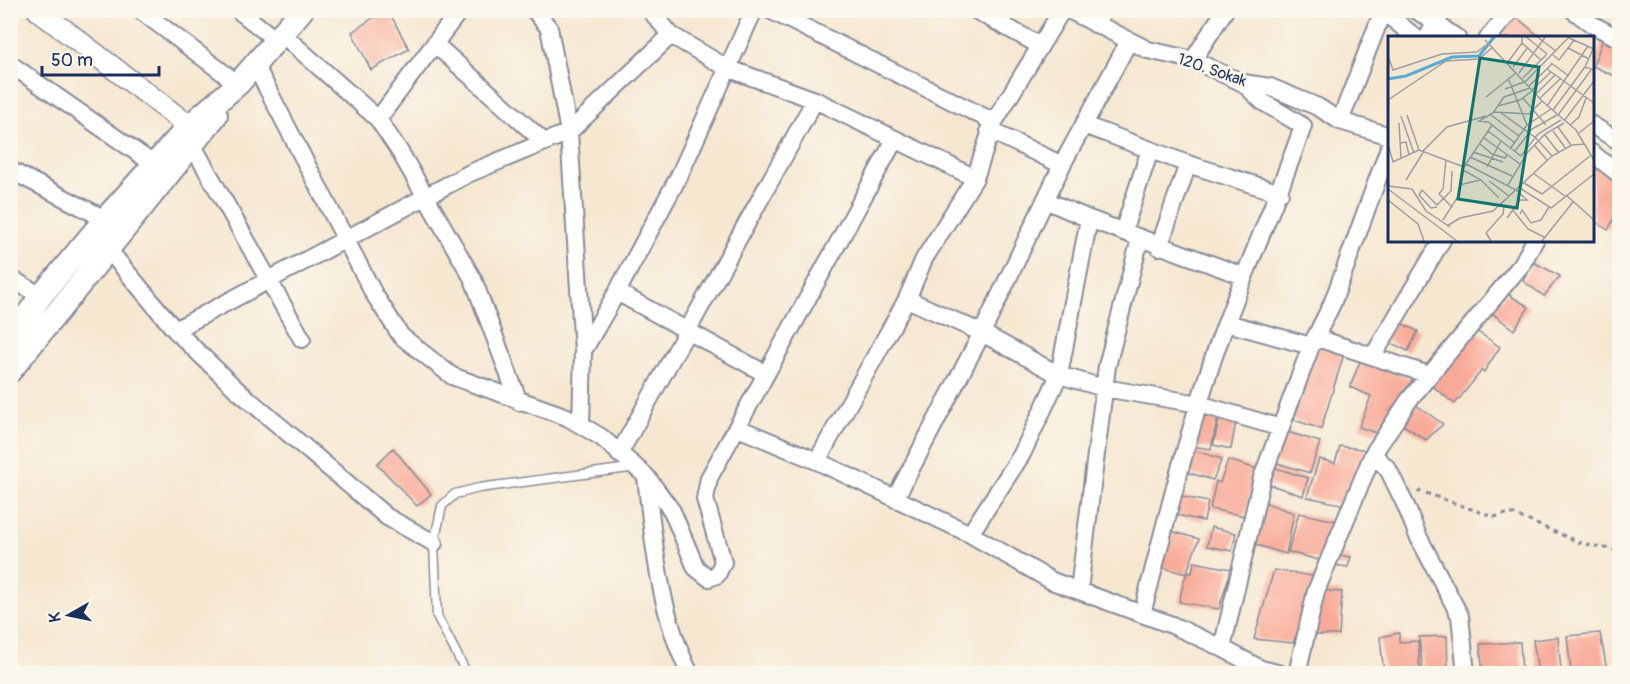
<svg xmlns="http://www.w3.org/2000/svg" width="1630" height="684" font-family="Pangolin,sans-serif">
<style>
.building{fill:#f9a997}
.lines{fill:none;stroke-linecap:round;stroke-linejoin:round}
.service-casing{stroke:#888b98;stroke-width:11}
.minor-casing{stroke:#888b98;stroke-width:20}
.tertiary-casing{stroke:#888b98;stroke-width:24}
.secondary-casing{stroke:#888b98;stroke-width:26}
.path{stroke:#888b98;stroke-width:3;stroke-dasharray:4.5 4.5;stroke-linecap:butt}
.service{stroke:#fff;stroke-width:8}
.minor{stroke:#fff;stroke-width:16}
.tertiary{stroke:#fff;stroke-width:21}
.secondary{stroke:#fff;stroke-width:22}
.labels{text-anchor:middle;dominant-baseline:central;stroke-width:6;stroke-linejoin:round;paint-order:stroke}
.street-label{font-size:16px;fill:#1b2f5e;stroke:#fbf7ec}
.inset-river{fill:none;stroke:#59abd4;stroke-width:3}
.inset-road{fill:none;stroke:#9e9da3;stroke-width:1.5}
.view{fill:#0f766e;fill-opacity:0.15;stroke:#0f766e;stroke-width:3}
.inset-edge{fill:none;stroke:#1b2f5e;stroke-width:3}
</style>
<rect width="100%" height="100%" fill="#fbf7ec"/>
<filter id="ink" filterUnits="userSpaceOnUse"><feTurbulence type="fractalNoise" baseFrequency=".0167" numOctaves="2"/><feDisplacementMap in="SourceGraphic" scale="12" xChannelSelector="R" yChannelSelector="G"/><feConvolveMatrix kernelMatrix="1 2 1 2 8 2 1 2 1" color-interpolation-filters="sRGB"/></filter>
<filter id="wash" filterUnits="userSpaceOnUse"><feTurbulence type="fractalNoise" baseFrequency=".008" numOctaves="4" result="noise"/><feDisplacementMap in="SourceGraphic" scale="24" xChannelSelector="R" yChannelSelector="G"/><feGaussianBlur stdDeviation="1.35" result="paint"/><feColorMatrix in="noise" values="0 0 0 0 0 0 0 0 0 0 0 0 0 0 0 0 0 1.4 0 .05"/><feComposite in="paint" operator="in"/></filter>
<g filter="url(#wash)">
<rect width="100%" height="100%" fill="#f6e7d1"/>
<g id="blocks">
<!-- building -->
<path class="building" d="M385,10H388L409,49L371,70L352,32Z
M1514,15L1541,38H1498Z
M1604,37L1620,45V63L1612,75L1593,66Z
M1593,162L1620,183V206L1608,230L1593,220Z
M1533,262L1560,276L1544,296L1523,281Z
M1506,293L1529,307L1514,330L1492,313Z
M1396,321L1418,331L1408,351L1385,340Z
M1472,328L1500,347L1484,372L1482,370L1455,404L1430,384Z
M1318,346L1344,354L1321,429L1291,419Z
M1361,359L1413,379L1376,433L1359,427L1371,396L1350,387Z
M1416,405L1443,424L1426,440L1400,423Z
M1198,413L1218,417L1211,449L1191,446Z
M1220,417L1236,422L1231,449L1213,445Z
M1284,431L1320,442L1310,473L1274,462Z
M1340,446L1367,450L1345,505L1307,497L1319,459L1335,463Z
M393,448L431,494L417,506L377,464Z
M1190,449L1222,459L1213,480L1186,472Z
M1228,460L1257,469L1245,516L1210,509L1216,481L1220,483Z
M1269,466L1308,478L1303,496L1265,483Z
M1176,495L1208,502L1204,521L1171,514Z
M1261,501L1294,513L1286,554L1250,543Z
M1299,513L1341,522L1323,561L1288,552Z
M1211,527L1236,533L1232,551L1207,546Z
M1171,531L1199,539L1186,574L1161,567Z
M1336,555L1351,557L1348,567L1335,565Z
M1194,562L1231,569L1219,609L1179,602L1184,580L1188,572L1192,573Z
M1274,570L1319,577L1293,643L1254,639Z
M1317,590L1342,592L1339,635H1309Z
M1399,633V642L1418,641L1420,674H1384L1380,637Z
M1600,633L1607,670L1571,671L1567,636Z
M1447,636L1448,674H1423L1419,637Z
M1558,637L1561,670L1538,671L1533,640Z
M1520,642L1522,672L1483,674L1480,644Z"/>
</g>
</g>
<g filter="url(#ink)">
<use href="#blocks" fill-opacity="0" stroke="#888b98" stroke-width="1.5"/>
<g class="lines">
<!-- service casing -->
<g class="service-casing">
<path id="service" d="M467,674L437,616L434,543L442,506L455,494L479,488L637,467"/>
</g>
<!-- minor casing -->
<g class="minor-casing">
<path id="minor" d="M140,10L238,84
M238,10L276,40
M534,10L549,28L569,132L583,351L581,425
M650,10L671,35L727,68L815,100L975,178
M770,10L994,122
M975,10L1039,45
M1069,10L1148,50L1193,60L1243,83L1270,87L1318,107L1340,121L1390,136
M1382,10L1416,38
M1416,10L1457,38
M1573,10L1593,25L1620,39
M1095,24L1104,10
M282,34L378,119L400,152L473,279L519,402
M1427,38L1443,10
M1488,38L1511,10
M436,45L543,141
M1193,60L1225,10
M254,63L374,294L401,336L452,376L567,417L601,437L646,476L672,511L696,568L709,578L717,575L723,562L705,499L709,478L894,141
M10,64L155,165
M378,119L460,10
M1340,121L1383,11
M1084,125L1188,164L1280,193
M1592,125L1620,142
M989,130L1062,165
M193,146L302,339
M1592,153L1620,175
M10,170L105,219
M1089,219L1243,276
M1123,232L1150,150
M1159,247L1188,164
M107,248L175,330L236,389L387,517L434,543
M10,278L41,296
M617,292L766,374
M907,299L982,333L1059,375L1104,388L1199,404L1281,428
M1227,323L1311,346
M175,330L470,173L569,132L671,35
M1317,338L1429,375
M583,351L617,292L679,176L754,10
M1373,356L1442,240
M738,428L817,461L970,534L1052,581L1172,625L1222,648L1261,669L1281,674
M619,454L815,100
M1373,454L1388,469L1406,506L1418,536L1460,616L1466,674
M817,461L907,299L924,259L975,178L994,122L1062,10
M646,477C654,544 659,612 690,674
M895,499L982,333L1062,165L1129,41
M970,534L1022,454L1059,375L1089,219L1045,200
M1079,590L1107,366L1140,239
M1142,614C1164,529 1185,443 1213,359C1240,280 1276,205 1303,126L1263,102L1243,83
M1222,648L1262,478L1311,346L1332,304L1390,145
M1297,674L1316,591L1373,454L1409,400L1522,264L1535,240"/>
</g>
<!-- tertiary casing -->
<g class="tertiary-casing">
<path id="tertiary" d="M38,10L189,126"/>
</g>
<!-- secondary casing -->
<g class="secondary-casing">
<path id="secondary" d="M10,339L41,296L105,219L189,126L238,84L302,10
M10,371L216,115"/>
</g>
<!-- path -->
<path class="path" d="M1418,493L1420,491L1494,517L1510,513L1581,543L1620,551"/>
<!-- service -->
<use href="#service" class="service"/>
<!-- minor -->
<use href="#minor" class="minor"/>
<!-- tertiary -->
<use href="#tertiary" class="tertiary"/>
<!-- secondary -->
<use href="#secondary" class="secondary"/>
</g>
</g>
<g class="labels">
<!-- street labels -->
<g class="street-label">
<text transform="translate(1212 70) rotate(19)">120. Sokak</text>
</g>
</g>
<!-- overview -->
<g transform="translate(1388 36)">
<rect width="206" height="206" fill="#f6e7d1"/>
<path class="inset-river" d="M0,43L18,40L64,21L91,20L107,0"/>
<path class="inset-road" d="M134,0V7L153,24M137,0L159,18M148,0L168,15M181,2L206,13M97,4L154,65L188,94L206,124M180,12L201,23M165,19L171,24L186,4M0,20L5,34L54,18L89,16L101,7M120,26L134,7M163,27L181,40M125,31L140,11M197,31L205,13M159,33L206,67M131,37L158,0M120,42L139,89M135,42L159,18M137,46L182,0M140,51L164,28M117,53L136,46M144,54L163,36M148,58L167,39M98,61L128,37M135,62L158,89M151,63L172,43M0,64L58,25L91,23L105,11M110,70L132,64L144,55M159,70L200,10M165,74L197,31L206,34M106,76L141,78L154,65M113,77L148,102L164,120M19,79L31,114L76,131M103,79L131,100M170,79L203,34M13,80L26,117M176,85L206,45M11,87L13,122M182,89L191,81L198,62M170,91L183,109M100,95L133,120M165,95L178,113M191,97L206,85M157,99L171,117M96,102L132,128M12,107L18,106L21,119M127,107L100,86L91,85L105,77L116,61L142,52M0,108L5,126L31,114M92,108L104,118L117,122L119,119M147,110L159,124M122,113L139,89L163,73M35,115L59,91L98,80M127,115L144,93L169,79M85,116L115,126M133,120L150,98L173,84M82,121L124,140M58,124L55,153L51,158L64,171M78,128L128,154L139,164H132L119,182M99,131L113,105M75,134L93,144L111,162M145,137L177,160M18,144L36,115M101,145L121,160M136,147L154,158L202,120M71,149L92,144M120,149L139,117L157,98L176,87M0,150L24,153M132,152L163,172L206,138M0,153L69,205M24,153L38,175L62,191M34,154L49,169L63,155L64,135M34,154L31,159L43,172L49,171M178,159L206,184M0,164L30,188L36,205M124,173L140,193L156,201M132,178L134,174L143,187L153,184L161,171M55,184L71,159L76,131L104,89M59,190L72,182L105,175L164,120L184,109L197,108M103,205L98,197L115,178L116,170M154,205L185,166"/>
<path class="view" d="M92,22L151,31L129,172L70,163Z"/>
<rect width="206" height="206" class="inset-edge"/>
</g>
<!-- margin -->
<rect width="1630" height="684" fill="none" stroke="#fbf7ec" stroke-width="36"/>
<!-- north arrow -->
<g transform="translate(69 615) rotate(261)" stroke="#fbf7ec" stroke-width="4.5" paint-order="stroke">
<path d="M0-4.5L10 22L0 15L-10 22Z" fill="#1b2f5e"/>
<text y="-9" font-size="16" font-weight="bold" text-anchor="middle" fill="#1b2f5e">K</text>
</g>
<!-- scale -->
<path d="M42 66v9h117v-9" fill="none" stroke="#1b2f5e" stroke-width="3"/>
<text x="51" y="66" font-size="18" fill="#1b2f5e" stroke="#fbf7ec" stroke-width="4.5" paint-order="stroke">50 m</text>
</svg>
